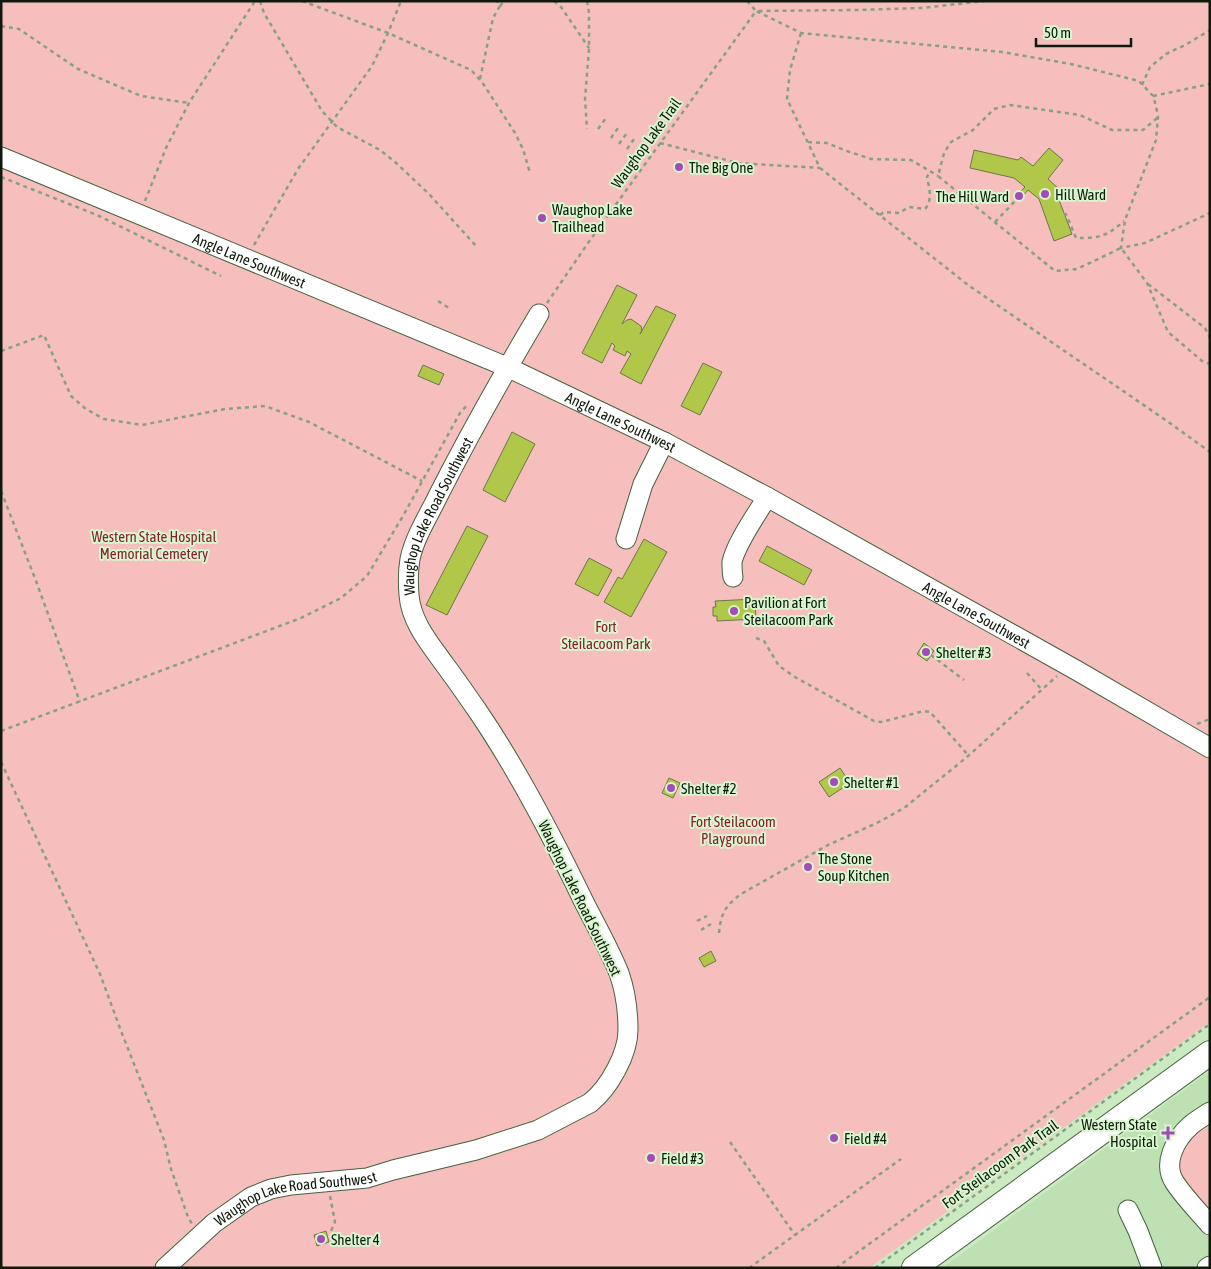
<svg xmlns="http://www.w3.org/2000/svg" width="1211" height="1269" font-family="'Asap Condensed',sans-serif">
<style>
.built{fill:#bde1b2}
.green{fill:#f7bebe}
.building{fill:#b1c749;stroke:#6d764b}
.lines{fill:none;stroke-linecap:round;stroke-linejoin:round}
.minor-casing{stroke:#46613e;stroke-width:21}
.major-casing{stroke:#46613e;stroke-width:26}
.path{stroke:#88a081;stroke-width:2.5;stroke-dasharray:4 4;stroke-linecap:butt}
.minor{stroke:#fff;stroke-width:19}
.major{stroke:#fff;stroke-width:24}
.poi-dot{fill:#a24cb9;stroke:#d8f7ce;stroke-width:2}
.labels{text-anchor:middle;dominant-baseline:central;stroke-width:4;stroke-linejoin:round;paint-order:stroke}
.street-label{font-size:15px;fill:#0f1a0c;stroke:#d8f7ce}
.poi-label{font-size:15px;fill:#0f1a0c;stroke:#d8f7ce;text-anchor:start}
.park-label{font-size:15px;fill:#8b1c2c;stroke:#d8f7ce}
</style>
<rect width="100%" height="100%" fill="#cbeac1"/>
<!-- built -->
<path class="built" d="M1210,1071V1268H942L1043,1194Z"/>
<!-- green -->
<path class="green" d="M1,1H1210V1022L869,1268H1Z
M1210,1120V1217L1180,1181L1177,1157L1193,1132Z"/>
<!-- building -->
<path class="building" d="M1049,148L1063,160L1048,179L1059,189L1056,192L1072,234L1054,241L1039,199L1028,190L1020,199L1018,198L1016,196L1025,187L1014,178L970,168L974,150L1018,160L1021,157L1033,166Z
M617,285L637,295L622,324L627,320L631,319L641,326L642,330L640,334L656,306L676,315L641,384L620,373L631,354L627,351L625,356L613,350L615,346L612,343L602,363L582,353Z
M703,363L722,372L700,415L681,406Z
M423,365L444,374L439,385L418,376Z
M512,432L535,444L505,502L483,490Z
M467,526L488,536L447,615L426,605Z
M644,539L667,552L631,617L604,602L618,577L622,579Z
M767,546L812,570L804,585L759,561Z
M589,558L612,570L598,596L575,584Z
M755,599L756,619L717,621V616H713V607H716L715,601Z
M924,643L934,651L927,661L917,654Z
M840,768L850,783L829,797L819,782Z
M669,778L680,783L673,798L662,793Z
M711,951L716,961L704,967L699,958Z
M326,1231L329,1242L317,1246L314,1235Z"/>
<g class="lines">
<!-- minor casing -->
<g class="minor-casing">
<g id="minor">
<path id="s1" d="M1,157L507,367L664,442L767,497L1076,670L1210,748"/>
<path d="M626,539L643,484L664,442"/>
<path d="M733,577C732,572 732,567 732,562C736,543 757,514 767,497"/>
<path d="M1210,1112C1204,1116 1197,1120 1191,1125C1175,1139 1162,1164 1175,1183C1185,1198 1198,1211 1210,1225"/>
<path d="M1128,1210L1138,1231L1152,1268"/>
<path id="s2" d="M165,1268L214,1223L251,1197L271,1189L291,1185L367,1178L393,1170L476,1150L538,1130L590,1103C609,1088 628,1054 628,1030C628,1011 625,990 619,973C609,948 595,924 583,900C552,836 519,772 479,713C468,697 457,681 445,665C430,644 411,622 409,595C408,583 408,571 410,559C415,536 429,515 439,494C470,433 504,373 539,314"/>
<path d="M1207,1268L1210,1266"/>
</g>
</g>
<!-- major casing -->
<g class="major-casing">
<path id="major" d="M914,1268L1210,1053"/>
</g>
<!-- path -->
<path class="path" d="M260,1L264,13L322,111L337,127L380,150L395,162L429,194L477,247
M302,1L388,33L471,70L482,82L515,133L523,149L530,173
M554,1L561,7L589,48
M587,1L589,13V49L585,99L587,129
M747,1L756,11L856,10L922,8L984,1
M500,6L504,1
M1,26L19,29L78,69L141,96L189,103
M801,33L790,70L787,99L820,168L968,285L1167,421L1210,452
M480,79L493,18L500,6L497,1
M1142,85L1150,67L1166,54L1187,44L1210,30
M1153,96L1210,84
M1157,118L1143,130H1112L1080,115L1010,105L994,109L973,130L951,142L944,153L938,176L1055,271L1077,269L1121,248L1147,283L1168,332L1202,361L1210,364
M598,129L606,118
M611,138L618,128
M808,142L827,143L844,150L871,159L911,160L930,171
M660,143L738,163L820,168
M619,144L627,133
M627,149L634,139
M1,177L97,215L221,276
M145,201L166,148L189,103L255,1
M880,215L884,212L899,213L909,207L925,209C933,200 929,187 927,177L930,171L938,176
M1064,215L1066,214L1076,238C1099,238 1106,237 1124,221
M995,222L1018,198
M254,245L298,169L372,66L388,33L401,1
M1148,284L1205,328L1210,338
M438,301L449,308
M547,303L588,243L756,11L801,33L1002,52L1071,64L1139,81L1153,96L1156,106L1158,117L1156,140L1125,220L1121,248L1145,243L1210,213
M1,351L44,335L71,396L86,409L104,419L142,425L225,409L265,406L309,422L422,481
M1,491L36,581L80,702
M756,638L764,641L779,666L795,677L874,721L881,722L924,711L930,712L969,756
M931,655L964,680
M1027,673L1042,690
M1197,724L1210,719
M1,731L301,618L341,598L367,576L403,516L460,413L468,404
M1,762L100,974L121,1031L164,1140L171,1169L188,1217L192,1224
M697,921L707,916
M701,930L711,924
M719,933C721,913 725,906 741,894L828,845L877,823L904,808L967,757L1057,676
M730,1142L795,1235
M330,1196L335,1222L330,1233
M749,1268L901,1159
M836,1268L1210,997
M875,1268L1210,1024"/>
<!-- minor -->
<use href="#minor" class="minor"/>
<!-- major -->
<use href="#major" class="major"/>
</g>
<!-- markers -->
<g class="poi-dot">
<circle cx="679" cy="167" r="5"/>
<circle cx="1045" cy="194" r="5"/>
<circle cx="1019" cy="196" r="5"/>
<circle cx="542" cy="218" r="5"/>
<circle cx="734" cy="611" r="5"/>
<circle cx="926" cy="652" r="5"/>
<circle cx="834" cy="782" r="5"/>
<circle cx="671" cy="788" r="5"/>
<circle cx="808" cy="867" r="5"/>
<path d="M1165.5 1125.5h5v5h5v5h-5v5h-5v-5h-5v-5h5z"/>
<circle cx="834" cy="1138" r="5"/>
<circle cx="651" cy="1158" r="5"/>
<circle cx="321" cy="1239" r="5"/>
</g>
<g class="labels">
<!-- street labels -->
<g class="street-label">
<text transform="translate(646 143) rotate(-54)">Waughop Lake Trail</text>
<text stroke="none"><textPath href="#s1" startOffset="269">Angle Lane Southwest</textPath></text>
<text stroke="none"><textPath href="#s1" startOffset="674">Angle Lane Southwest</textPath></text>
<text stroke="none"><textPath href="#s2" startOffset="1128">Waughop Lake Road Southwest</textPath></text>
<text stroke="none"><textPath href="#s1" startOffset="1079">Angle Lane Southwest</textPath></text>
<text transform="translate(580 898) rotate(64)">Waughop Lake Road Southwest</text>
<text transform="translate(1000 1164) rotate(-36)">Fort Steilacoom Park Trail</text>
<text stroke="none"><textPath href="#s2" startOffset="154">Waughop Lake Road Southwest</textPath></text>
</g>
<!-- poi labels -->
<g class="poi-label">
<text x="689" y="167">The Big One</text>
<text x="1055" y="194">Hill Ward</text>
<text x="1009" y="196" text-anchor="end">The Hill Ward</text>
<text x="552" y="209">Waughop Lake<tspan x="552" dy="17">Trailhead</tspan></text>
<text x="744" y="602">Pavilion at Fort<tspan x="744" dy="17">Steilacoom Park</tspan></text>
<text x="936" y="652">Shelter #3</text>
<text x="844" y="782">Shelter #1</text>
<text x="681" y="788">Shelter #2</text>
<text x="818" y="858">The Stone<tspan x="818" dy="17">Soup Kitchen</tspan></text>
<text x="1157" y="1124" text-anchor="end">Western State<tspan x="1157" dy="17">Hospital</tspan></text>
<text x="844" y="1138">Field #4</text>
<text x="661" y="1158">Field #3</text>
<text x="331" y="1239">Shelter 4</text>
</g>
<!-- park labels -->
<g class="park-label">
<text x="154" y="536">Western State Hospital<tspan x="154" dy="17">Memorial Cemetery</tspan></text>
<text x="606" y="626">Fort<tspan x="606" dy="17">Steilacoom Park</tspan></text>
<text x="733" y="821">Fort Steilacoom<tspan x="733" dy="17">Playground</tspan></text>
</g>
</g>
<!-- border -->
<rect width="1211" height="1269" fill="none" stroke="#0f1a0c" stroke-width="5"/>
<!-- scale -->
<path d="M1036 38v8h95v-8" fill="none" stroke="#0f1a0c" stroke-width="2.5"/>
<text x="1044" y="38" font-size="15" fill="#0f1a0c" stroke="#d8f7ce" stroke-width="4" paint-order="stroke">50 m</text>
</svg>
